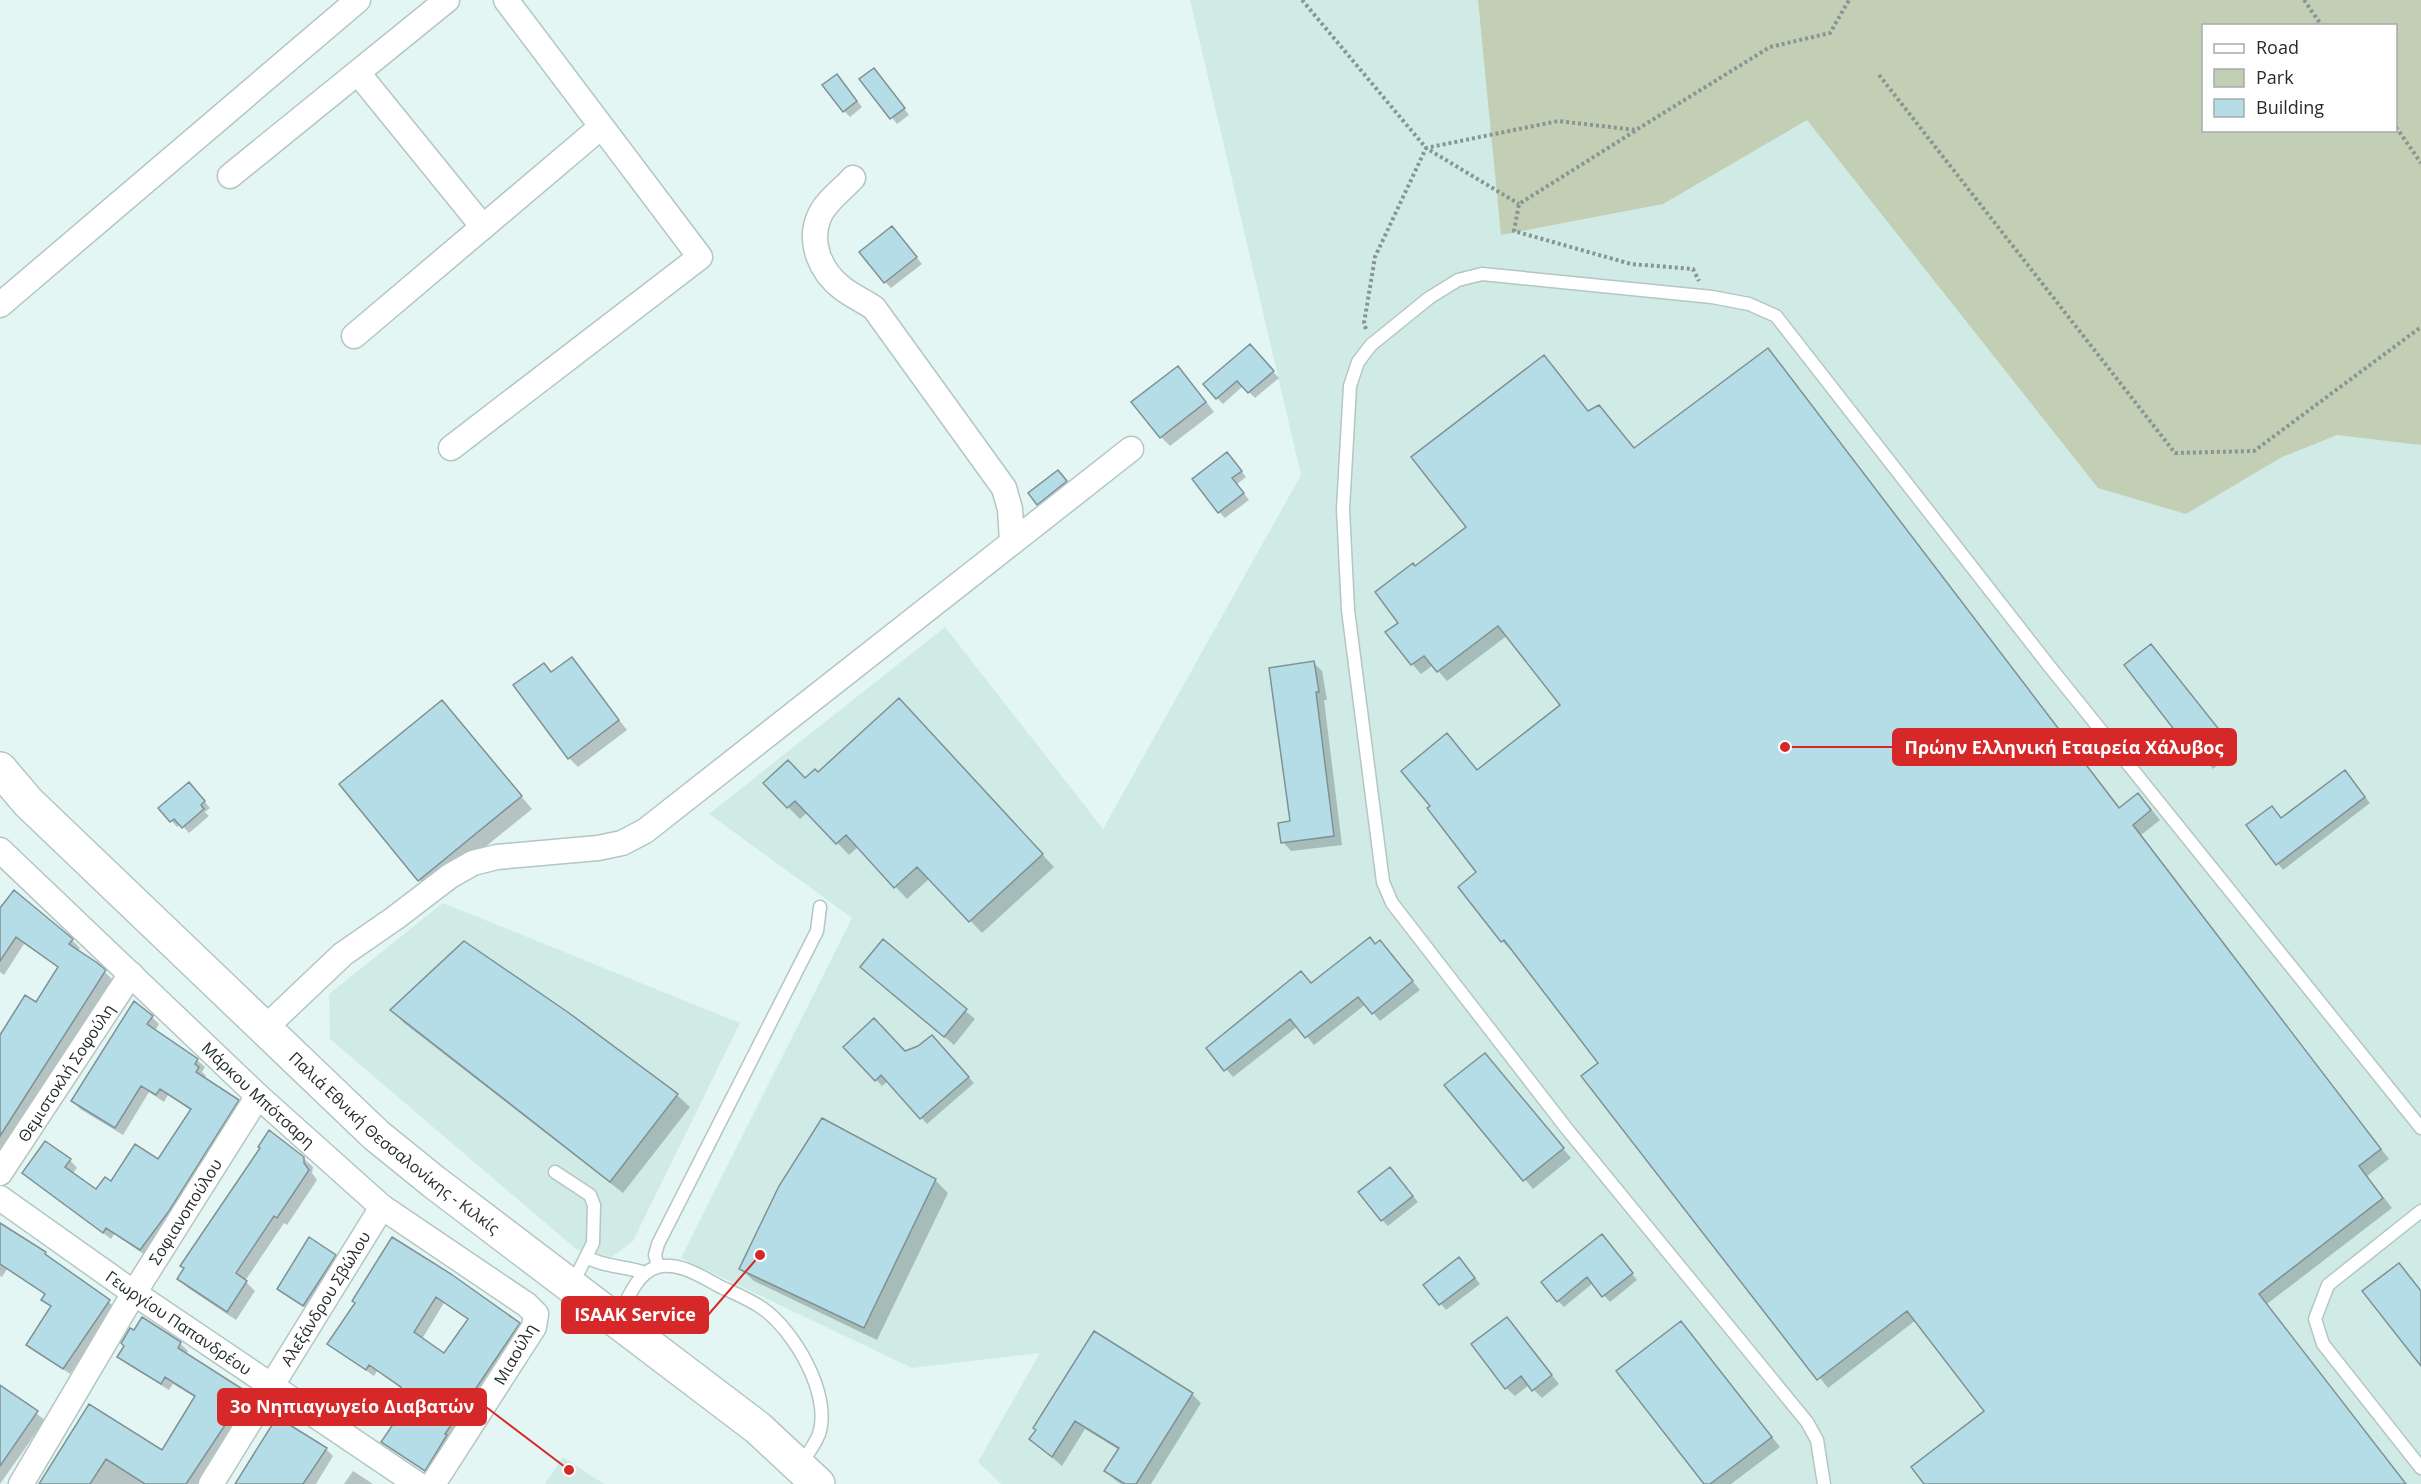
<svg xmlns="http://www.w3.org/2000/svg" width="2421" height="1484" font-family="'Open Sans',sans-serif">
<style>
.built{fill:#d0ebe6;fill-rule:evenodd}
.green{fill:#c2cfb4;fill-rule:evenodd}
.shadow{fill:#0003;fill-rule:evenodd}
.building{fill:#b4dde7;stroke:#809194;stroke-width:1.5;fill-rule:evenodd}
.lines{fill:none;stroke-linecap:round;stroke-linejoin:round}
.service-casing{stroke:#b4c6c3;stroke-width:15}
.minor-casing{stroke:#b4c6c3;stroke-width:27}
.secondary-casing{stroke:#b4c6c3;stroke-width:36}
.path{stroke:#889693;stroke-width:4;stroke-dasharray:3 3;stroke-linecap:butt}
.service{stroke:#fff;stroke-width:12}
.minor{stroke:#fff;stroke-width:24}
.secondary{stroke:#fff;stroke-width:33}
.labels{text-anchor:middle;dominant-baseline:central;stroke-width:4.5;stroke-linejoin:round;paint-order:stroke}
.street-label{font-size:16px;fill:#252c2b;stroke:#fefefe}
.leader{fill:none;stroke:#d62828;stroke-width:2}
.callout-dot{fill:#d62828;stroke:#fefefe;stroke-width:2}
.callout{fill:#d62828;stroke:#d62828;stroke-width:2}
.callout-label{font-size:18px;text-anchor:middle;font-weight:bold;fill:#fff}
</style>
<rect width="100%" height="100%" fill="#e3f6f3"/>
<!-- built -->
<path class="built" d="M1190,0H2421V1484H1001L978,1462L1040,1353L912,1368L681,1258L852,918L709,814L945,627L1103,829L1301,475ZM2204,26H2396V130H2204Z
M443,903L740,1023L633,1241L612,1257L576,1249L330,1039L329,994Z
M563,1457L604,1484H545Z"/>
<!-- green -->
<path class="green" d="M1478,0H2421V445L2337,435L2282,457L2186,514L2098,488L1807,120L1663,204L1501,235ZM2204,26H2396V130H2204Z"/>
<!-- shadow -->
<path class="shadow" d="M879,76L909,115L897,124L861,79Z
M842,82L862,107L850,117L844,111Z
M898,234L922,264L891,288L885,282Z
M1767,350L2121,809L2138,795L2147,804L2160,820L2141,835L2389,1159L2367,1176L2392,1208L2267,1304L2406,1484H1926L1986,1411L1916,1320L1828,1388L1583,1076L1600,1063L1513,949L1511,950L1502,941L1478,872L1432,806L1447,735L1478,771L1562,705L1508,635L1447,681L1433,665L1421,674L1412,664L1400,623L1415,568L1468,528L1544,357L1589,412L1608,416L1635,449Z
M1256,352L1279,378L1255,398L1243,386L1223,404L1217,398Z
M1187,377L1214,412L1170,446L1161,437Z
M1233,460L1246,477L1237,484L1249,500L1225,518L1219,512Z
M1064,478L1071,488L1044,510L1038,504Z
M2151,646L2236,751L2213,769L2198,751L2196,752L2188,744Z
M571,659L627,730L578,767L569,758L552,673Z
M1314,663L1322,671L1327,700H1324L1342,845L1291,851L1283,842L1292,822Z
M442,702L532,809L431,891L419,880Z
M911,712L1054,867L982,933L930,878L907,899L858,847L849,855L808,812L800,819L788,807L805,780L818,774Z
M2350,778L2370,803L2283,870L2248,826L2277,813L2282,819Z
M195,790L210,808L205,812L209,816L189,833L181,824L177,827L160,808Z
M15,892L72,940L80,948L77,951L95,963L112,979L0,1155V1038L36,1004L59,968L24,944L4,975L0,972V911Z
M883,941L975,1019L954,1045L862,967Z
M1380,942L1420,990L1380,1021L1366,1004L1314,1045L1298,1026L1233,1077L1208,1048Z
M392,1010L677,1095L690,1107L623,1193L404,1023Z
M152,1017L159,1024L155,1031L197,1060L205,1067L202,1072L206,1076L204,1079L238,1101L245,1108L148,1257L114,1234L111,1239L24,1173L70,1160L77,1168L72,1174L96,1191L159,1162L192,1111L168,1095L164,1102L149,1092L123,1135L80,1109L73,1101Z
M938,1043L974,1083L927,1124L888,1081L882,1086L845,1047L908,1057Z
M1485,1055L1571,1158L1533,1189L1447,1085Z
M303,1158L313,1167L312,1173L317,1180L287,1225L284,1223L245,1281L255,1291L236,1320L188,1288L179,1279Z
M1396,1175L1418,1202L1388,1226L1382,1220Z
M935,1180L948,1193L877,1340L754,1281L741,1269Z
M0,1225L45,1253L115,1307L70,1374L28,1345L52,1307L43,1300L46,1295L7,1269L2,1277L0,1276Z
M1607,1242L1637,1280L1610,1302L1593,1283L1564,1307L1558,1301Z
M335,1256L341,1262L310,1311L279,1289Z
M1465,1265L1480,1284L1446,1310L1425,1285Z
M450,1275L526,1331L432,1477L383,1442L407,1401L403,1390L377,1371L374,1376L329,1344ZM444,1303L469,1320L445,1355L422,1339Z
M143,1319L180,1343L188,1351L186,1355L246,1393L254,1401L198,1484H41L90,1406L162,1452L196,1398L173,1384L169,1390L127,1364L119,1356Z
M1507,1319L1559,1384L1542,1398L1529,1385L1515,1396L1506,1388Z
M1681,1323L1780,1447L1731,1484H1706Z
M2,1388L45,1420L0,1484V1390Z
M1192,1394L1201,1403L1151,1484H1121L1115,1480L1106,1471L1119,1450L1085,1429L1062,1466L1031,1439L1038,1430L1035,1428Z
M326,1449L333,1456L316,1484H237Z
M353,1471L373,1484H344Z"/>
<!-- building -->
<path class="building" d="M874,68L905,108L890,119L859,79Z
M837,74L857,101L843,112L822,85Z
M892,226L917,257L884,283L859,252Z
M1250,344L1274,371L1248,393L1237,381L1216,399L1203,384Z
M1768,348L2119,808L2138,793L2151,810L2133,825L2381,1149L2359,1166L2383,1198L2259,1294L2406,1484H1924L1911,1467L1984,1411L1907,1311L1817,1380L1581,1076L1598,1063L1504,940L1501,942L1458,887L1476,872L1427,808L1430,806L1401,771L1447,733L1477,770L1560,705L1498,626L1437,672L1424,656L1411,665L1385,632L1398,623L1375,592L1413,563L1415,566L1466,527L1411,457L1544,355L1588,411L1599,405L1634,448Z
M1178,366L1206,402L1160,438L1131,402Z
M1227,452L1242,471L1232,478L1244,493L1218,513L1192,479Z
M1058,470L1067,481L1037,505L1028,493Z
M2151,644L2229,742L2203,761L2190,742L2186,745L2124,665Z
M572,657L619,720L568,759L513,685L544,663L551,672Z
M1314,661L1319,692H1316L1334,836L1281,843L1278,823L1290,821L1269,668Z
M899,698L1043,854L969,922L917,867L894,888L846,835L836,844L795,801L787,808L763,783L788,760L805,778L815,769L818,772Z
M442,700L522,796L418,881L339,784Z
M2345,770L2365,797L2276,865L2246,825L2272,806L2281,818Z
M189,782L205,801L201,805L204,809L182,828L174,819L170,822L158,808Z
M14,890L73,939L69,944L96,962L106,970L0,1136V1035L25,995L36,1002L58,967L16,937L0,961V908Z
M1370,937L1375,944L1380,940L1413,981L1372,1014L1358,997L1305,1038L1290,1019L1224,1071L1206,1048L1301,971L1311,983Z
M883,939L967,1009L944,1037L860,967Z
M464,941L569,1013L678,1094L610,1182L390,1010Z
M134,1001L153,1016L147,1024L198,1059L195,1064L199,1067L196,1072L239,1100L169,1211L140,1250L106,1228L103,1233L22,1173L45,1141L71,1159L65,1167L96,1189L105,1177L111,1181L135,1144L158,1159L191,1109L160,1089L156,1095L141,1086L115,1128L71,1101Z
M874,1018L905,1051L918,1046L932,1035L969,1077L920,1119L881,1075L875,1081L843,1047Z
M1485,1053L1564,1148L1523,1181L1444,1085Z
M822,1118L936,1179L864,1328L739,1269L779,1186Z
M269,1130L304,1157V1163L309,1170L277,1218L274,1216L236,1273L247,1281L227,1312L177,1279L184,1268L180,1266L260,1148L258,1147Z
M1390,1167L1413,1196L1381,1221L1358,1192Z
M0,1223L46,1252L45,1254L110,1300L63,1369L26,1345L51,1306L41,1300L45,1294L0,1264Z
M1602,1234L1633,1273L1602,1297L1587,1277L1557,1302L1541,1282Z
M309,1237L336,1255L303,1306L277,1289Z
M392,1237L451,1274L520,1323L445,1434L447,1435L425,1471L381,1442L394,1423L392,1420L406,1401L401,1387L369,1365L366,1370L327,1344L355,1303L352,1301ZM436,1297L468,1319L444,1353L414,1332Z
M1459,1257L1475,1278L1439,1305L1423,1285Z
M2399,1263L2421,1291V1366L2362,1291Z
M142,1317L181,1342L178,1348L247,1392L186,1484H145L106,1459L90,1484H39L89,1404L162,1450L195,1396L165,1377L161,1384L117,1357L124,1346L121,1343L123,1340L130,1328L134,1330Z
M1507,1317L1552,1375L1532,1391L1521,1376L1505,1389L1471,1344Z
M1681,1321L1772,1437L1710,1484H1704L1616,1371Z
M1094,1331L1193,1393L1136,1484H1125L1104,1471L1119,1448L1075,1421L1052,1457L1029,1439L1036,1430L1033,1428Z
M0,1385L38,1411L0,1466Z
M277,1417L327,1448L303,1484H235Z"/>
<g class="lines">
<!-- service casing -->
<g class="service-casing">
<path id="service" d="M555,1172L590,1195L594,1205L593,1243L572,1285
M2421,1211L2328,1285L2315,1319L2323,1344L2421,1468
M586,1257C604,1267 626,1266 646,1273
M658,1267L655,1255L658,1244L817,931L820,907
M617,1320C626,1303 636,1273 657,1267C679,1261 702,1277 721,1287C734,1293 749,1299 762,1308C794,1330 832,1395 819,1434C815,1445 806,1456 800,1465
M1824,1484L1817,1440L1807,1422L1567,1129L1392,903L1383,882L1348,610L1343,509L1350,386L1358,362L1371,345L1429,298L1458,280L1482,274L1712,297L1749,304L1776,316L2050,667L2421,1128"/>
</g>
<!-- minor casing -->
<g class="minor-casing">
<g id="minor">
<path d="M358,73L483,227"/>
<path d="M230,176L447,0"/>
<path d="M853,178C842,190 825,202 819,217C808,243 821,272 842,288C852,296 864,301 874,308L1004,488L1010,509L1012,542"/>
<path d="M0,305L358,0"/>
<path d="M354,336L601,127"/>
<path d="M451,448L700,257L506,0"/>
<path id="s1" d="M0,850L258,1096L382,1207L527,1305L536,1314L534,1327L433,1484"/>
<path d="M264,1029L343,954L395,918L450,876L473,863L497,857L598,848L622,843L645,831L1131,449"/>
<path id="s2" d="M0,1173L131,974"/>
<path id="s3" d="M0,1198L134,1293L417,1484"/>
<path id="s4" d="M21,1484L134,1293L258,1096"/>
<path id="s5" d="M211,1484L382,1207"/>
</g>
</g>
<!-- secondary casing -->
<g class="secondary-casing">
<g id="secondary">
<path id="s6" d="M0,769L28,802L376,1135L434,1182L758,1428L818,1484"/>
</g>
</g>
<!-- path -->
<path class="path" d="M1302,0L1426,148L1558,121L1636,130L1770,47L1830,33L1849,0
M2304,0L2322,26
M1879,75L2175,453L2254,451L2421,327
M2396,127L2421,163
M1635,131L1519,204L1514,231L1631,264L1693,269L1699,281
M1366,329L1364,323L1375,257L1426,148L1519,204"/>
<!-- service -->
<use href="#service" class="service"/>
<!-- minor -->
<use href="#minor" class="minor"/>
<!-- secondary -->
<use href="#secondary" class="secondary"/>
</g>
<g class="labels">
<!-- street labels -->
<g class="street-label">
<text stroke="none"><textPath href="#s2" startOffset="120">Θεμιστοκλή Σοφούλη</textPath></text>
<text stroke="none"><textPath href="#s1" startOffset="356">Μάρκου Μπότσαρη</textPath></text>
<text stroke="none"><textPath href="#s6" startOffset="544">Παλιά Εθνική Θεσσαλονίκης - Κιλκίς</textPath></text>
<text stroke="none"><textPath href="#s4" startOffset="318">Σοφιανοπούλου</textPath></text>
<text stroke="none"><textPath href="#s5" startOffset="218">Αλεξάνδρου Σβώλου</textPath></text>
<text stroke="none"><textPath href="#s3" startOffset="218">Γεωργίου Παπανδρέου</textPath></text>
<text transform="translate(515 1354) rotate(-60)">Μιαούλη</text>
</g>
</g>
<!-- callouts -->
<path class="leader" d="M1785 747L1893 747M760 1255L708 1315M569 1470L486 1407"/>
<g class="callout-dot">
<circle cx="1785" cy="747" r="6"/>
<circle cx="760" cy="1255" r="6"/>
<circle cx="569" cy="1470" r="6"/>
</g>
<g class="callout">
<rect x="1893" y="729" width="343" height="36" rx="6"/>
<rect x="562" y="1297" width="146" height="36" rx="6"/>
<rect x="218" y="1389" width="268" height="36" rx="6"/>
</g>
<g class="callout-label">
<text x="2064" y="754">Πρώην Ελληνική Εταιρεία Χάλυβος</text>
<text x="635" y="1321">ISAAK Service</text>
<text x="352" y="1413">3ο Νηπιαγωγείο Διαβατών</text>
</g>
<!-- legend -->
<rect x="2202" y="24" width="195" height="108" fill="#fefefe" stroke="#a7aaaa" stroke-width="1.5"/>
<rect x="2214" y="44" width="30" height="9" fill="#ffffff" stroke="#a7aaaa" stroke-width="1.5"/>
<text x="2256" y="54" font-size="18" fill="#252c2b">Road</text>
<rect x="2214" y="69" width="30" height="18" fill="#c2cfb4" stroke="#a7aaaa" stroke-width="1.5"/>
<text x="2256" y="84" font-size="18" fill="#252c2b">Park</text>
<rect x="2214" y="99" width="30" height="18" fill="#b4dde7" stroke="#a7aaaa" stroke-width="1.5"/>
<text x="2256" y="114" font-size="18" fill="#252c2b">Building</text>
</svg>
